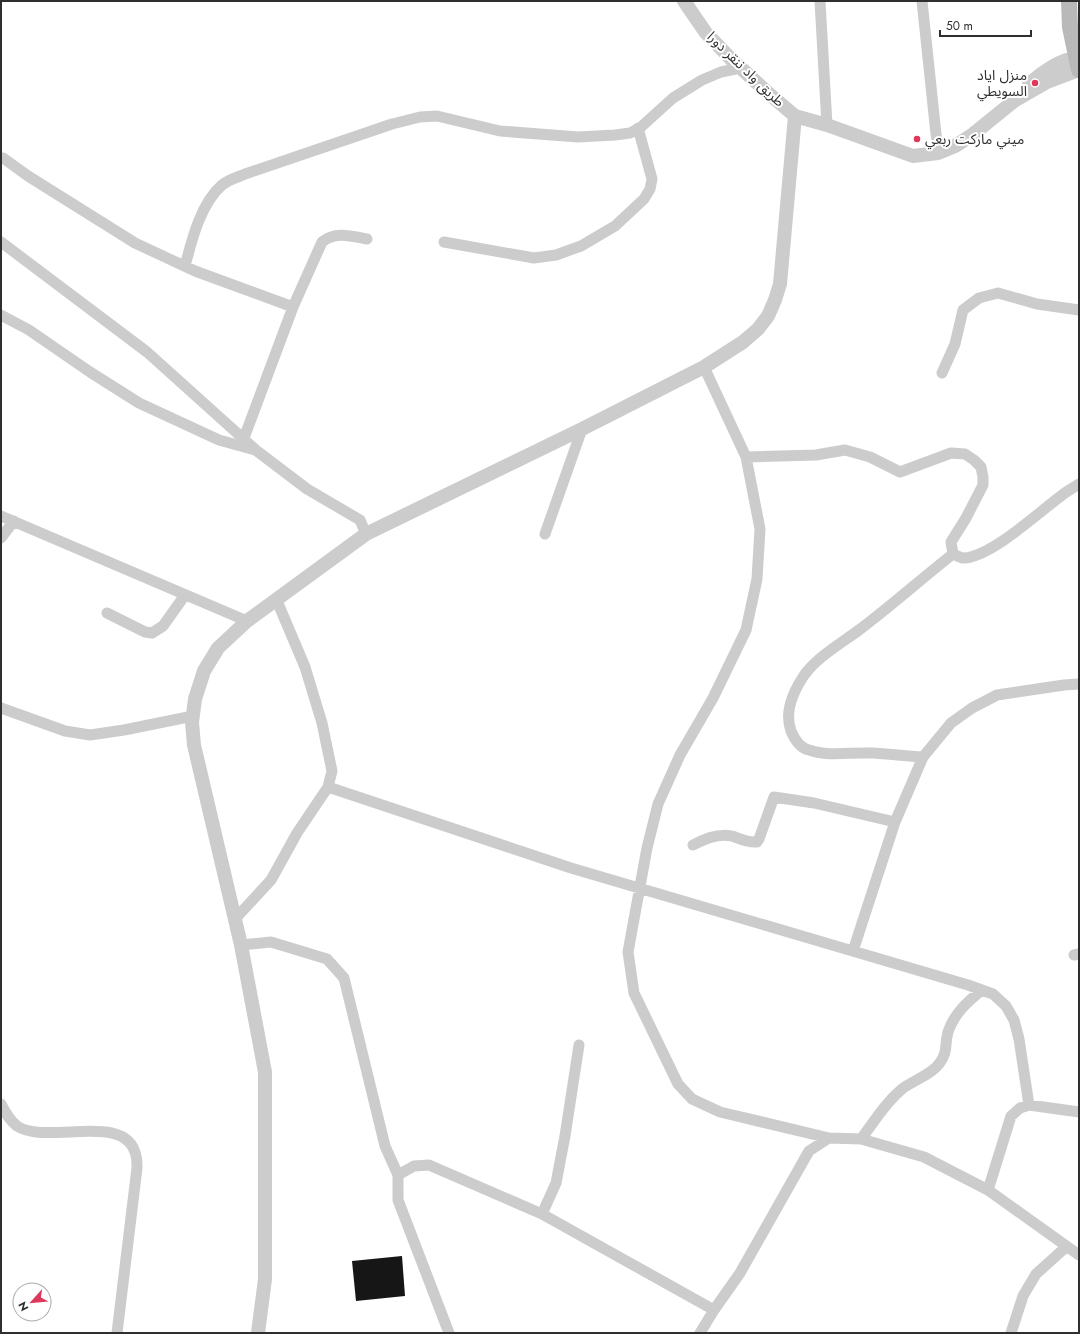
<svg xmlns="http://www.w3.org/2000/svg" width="1080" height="1334" font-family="Jost,'Noto Sans Arabic',sans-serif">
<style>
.building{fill:#161616}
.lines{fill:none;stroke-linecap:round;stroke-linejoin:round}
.minor{stroke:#ccc;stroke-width:11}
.tertiary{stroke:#ccc;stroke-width:14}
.secondary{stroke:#b9b9b9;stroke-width:16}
.poi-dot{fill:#df385d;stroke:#fff;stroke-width:1.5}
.labels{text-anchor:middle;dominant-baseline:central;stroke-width:4;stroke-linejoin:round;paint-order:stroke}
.street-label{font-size:14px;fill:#2f2f2f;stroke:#fff}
.poi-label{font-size:14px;fill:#2f2f2f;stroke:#fff;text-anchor:end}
</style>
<rect width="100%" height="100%" fill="#fff"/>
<!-- building -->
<path class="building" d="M402,1256L405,1296L356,1301L352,1261Z"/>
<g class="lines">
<!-- minor -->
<path class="minor" d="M820,1L827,125
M922,1L938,153
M1,158H3L28,176L135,243L195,271L293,307
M1,242L147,352L257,451L307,489L360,520L366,534
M444,242L534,258L556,255L581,246L615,226L644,199L650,189L652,179L638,128
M185,266C192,239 201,203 222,185C228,180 238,177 245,174L392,124L420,117L437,116L500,131L578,137L615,135L630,133L641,127L673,98L702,80L721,72L740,68
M1,315L29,330L90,372L139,403L219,440L255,450
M704,367L746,457L760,529L757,579L746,630L713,698L680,755L658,804L647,848L628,952L634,993L678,1084L692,1099L720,1112L829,1138
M942,373L955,344L963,310L979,298L998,293L1037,304L1079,310
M244,438L293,307L322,242C335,231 351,236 367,239
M746,457L816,455L845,450L870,457L900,472L951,453L965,454L974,460L981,467L983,477V485L966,518L951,542L953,554C956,555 960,558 964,558C991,557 1039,512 1061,496C1067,491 1073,488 1079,484
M1,516L247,621
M545,534L582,429
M1,538L14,521
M953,554C921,579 891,606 859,630C840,644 819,656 805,674C794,690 784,712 791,731C794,738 800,748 809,750C829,757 851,752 872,753C889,754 906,756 923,757L951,723L972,708L997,695L1064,685L1079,684
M107,613L145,632L152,633L163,626L185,595
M1,708L65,731L90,735L124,730L193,716
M328,787L571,868L968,985L993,994L1006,1006L1014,1020L1019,1039L1029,1105
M693,845C704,839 719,833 732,836C740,839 748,843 757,842L759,839L774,797L814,803L895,822L923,757
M235,919L271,880L297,833L328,787L332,771L322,723L305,667L277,601
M241,945L271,942L327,959L344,978L385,1146L398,1175
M853,951L895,822
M1074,955L1079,954
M1,1104C5,1112 9,1120 17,1126C47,1146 127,1110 136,1156C137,1159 137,1164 137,1168L117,1333
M861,1139C874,1122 885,1103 902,1089C912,1081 931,1075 939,1064C949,1050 944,1046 948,1032C954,1014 967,1002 982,990
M988,1190L1011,1116L1020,1108L1029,1105L1079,1112
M542,1214L556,1183L565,1136L579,1045
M449,1333L398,1200V1175L414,1166L429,1165L542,1214L714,1310
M700,1333L714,1310L740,1273L809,1151L829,1138L861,1139L924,1157L988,1190L1079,1255
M1011,1333L1023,1296L1036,1274L1066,1247"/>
<!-- tertiary -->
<path class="tertiary" d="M684,1L706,33L731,59L768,93L795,116L827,125L913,156L938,153L955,146L972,135L1014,101L1047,82L1079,70
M1029,84C1039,75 1065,55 1079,59
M258,1333L265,1279V1072L241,945L194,745L192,722L195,699L204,671L218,648L247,621L366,534L582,429L704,367L743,342L758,329L768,316L775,300L780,284L795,116"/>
<!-- secondary -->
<path class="secondary" d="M1069,1L1070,27L1079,70"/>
</g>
<!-- markers -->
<g class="poi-dot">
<circle cx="1035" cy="83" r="4"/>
<circle cx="917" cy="139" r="4"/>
</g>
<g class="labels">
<!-- street labels -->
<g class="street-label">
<text transform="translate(746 69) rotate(44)">طريق واد ننقر دورا</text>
</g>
<!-- poi labels -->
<g class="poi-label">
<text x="1027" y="75">منزل اياد<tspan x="1027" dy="16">السويطي</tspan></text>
<text x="925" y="139" text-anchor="start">ميني ماركت ربعي</text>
</g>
</g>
<!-- border -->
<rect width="1080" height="1334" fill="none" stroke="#2f2f2f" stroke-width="4"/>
<!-- north arrow -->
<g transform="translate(32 1302) rotate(243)"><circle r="19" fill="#ffffff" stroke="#acacac"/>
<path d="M0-3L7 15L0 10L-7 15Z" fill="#df385d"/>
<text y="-6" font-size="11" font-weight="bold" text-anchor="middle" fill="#2f2f2f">N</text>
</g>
<!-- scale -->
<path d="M940 30v6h91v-6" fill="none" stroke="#2f2f2f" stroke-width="2"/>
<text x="946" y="30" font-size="12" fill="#2f2f2f" stroke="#ffffff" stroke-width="3" paint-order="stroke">50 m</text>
</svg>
